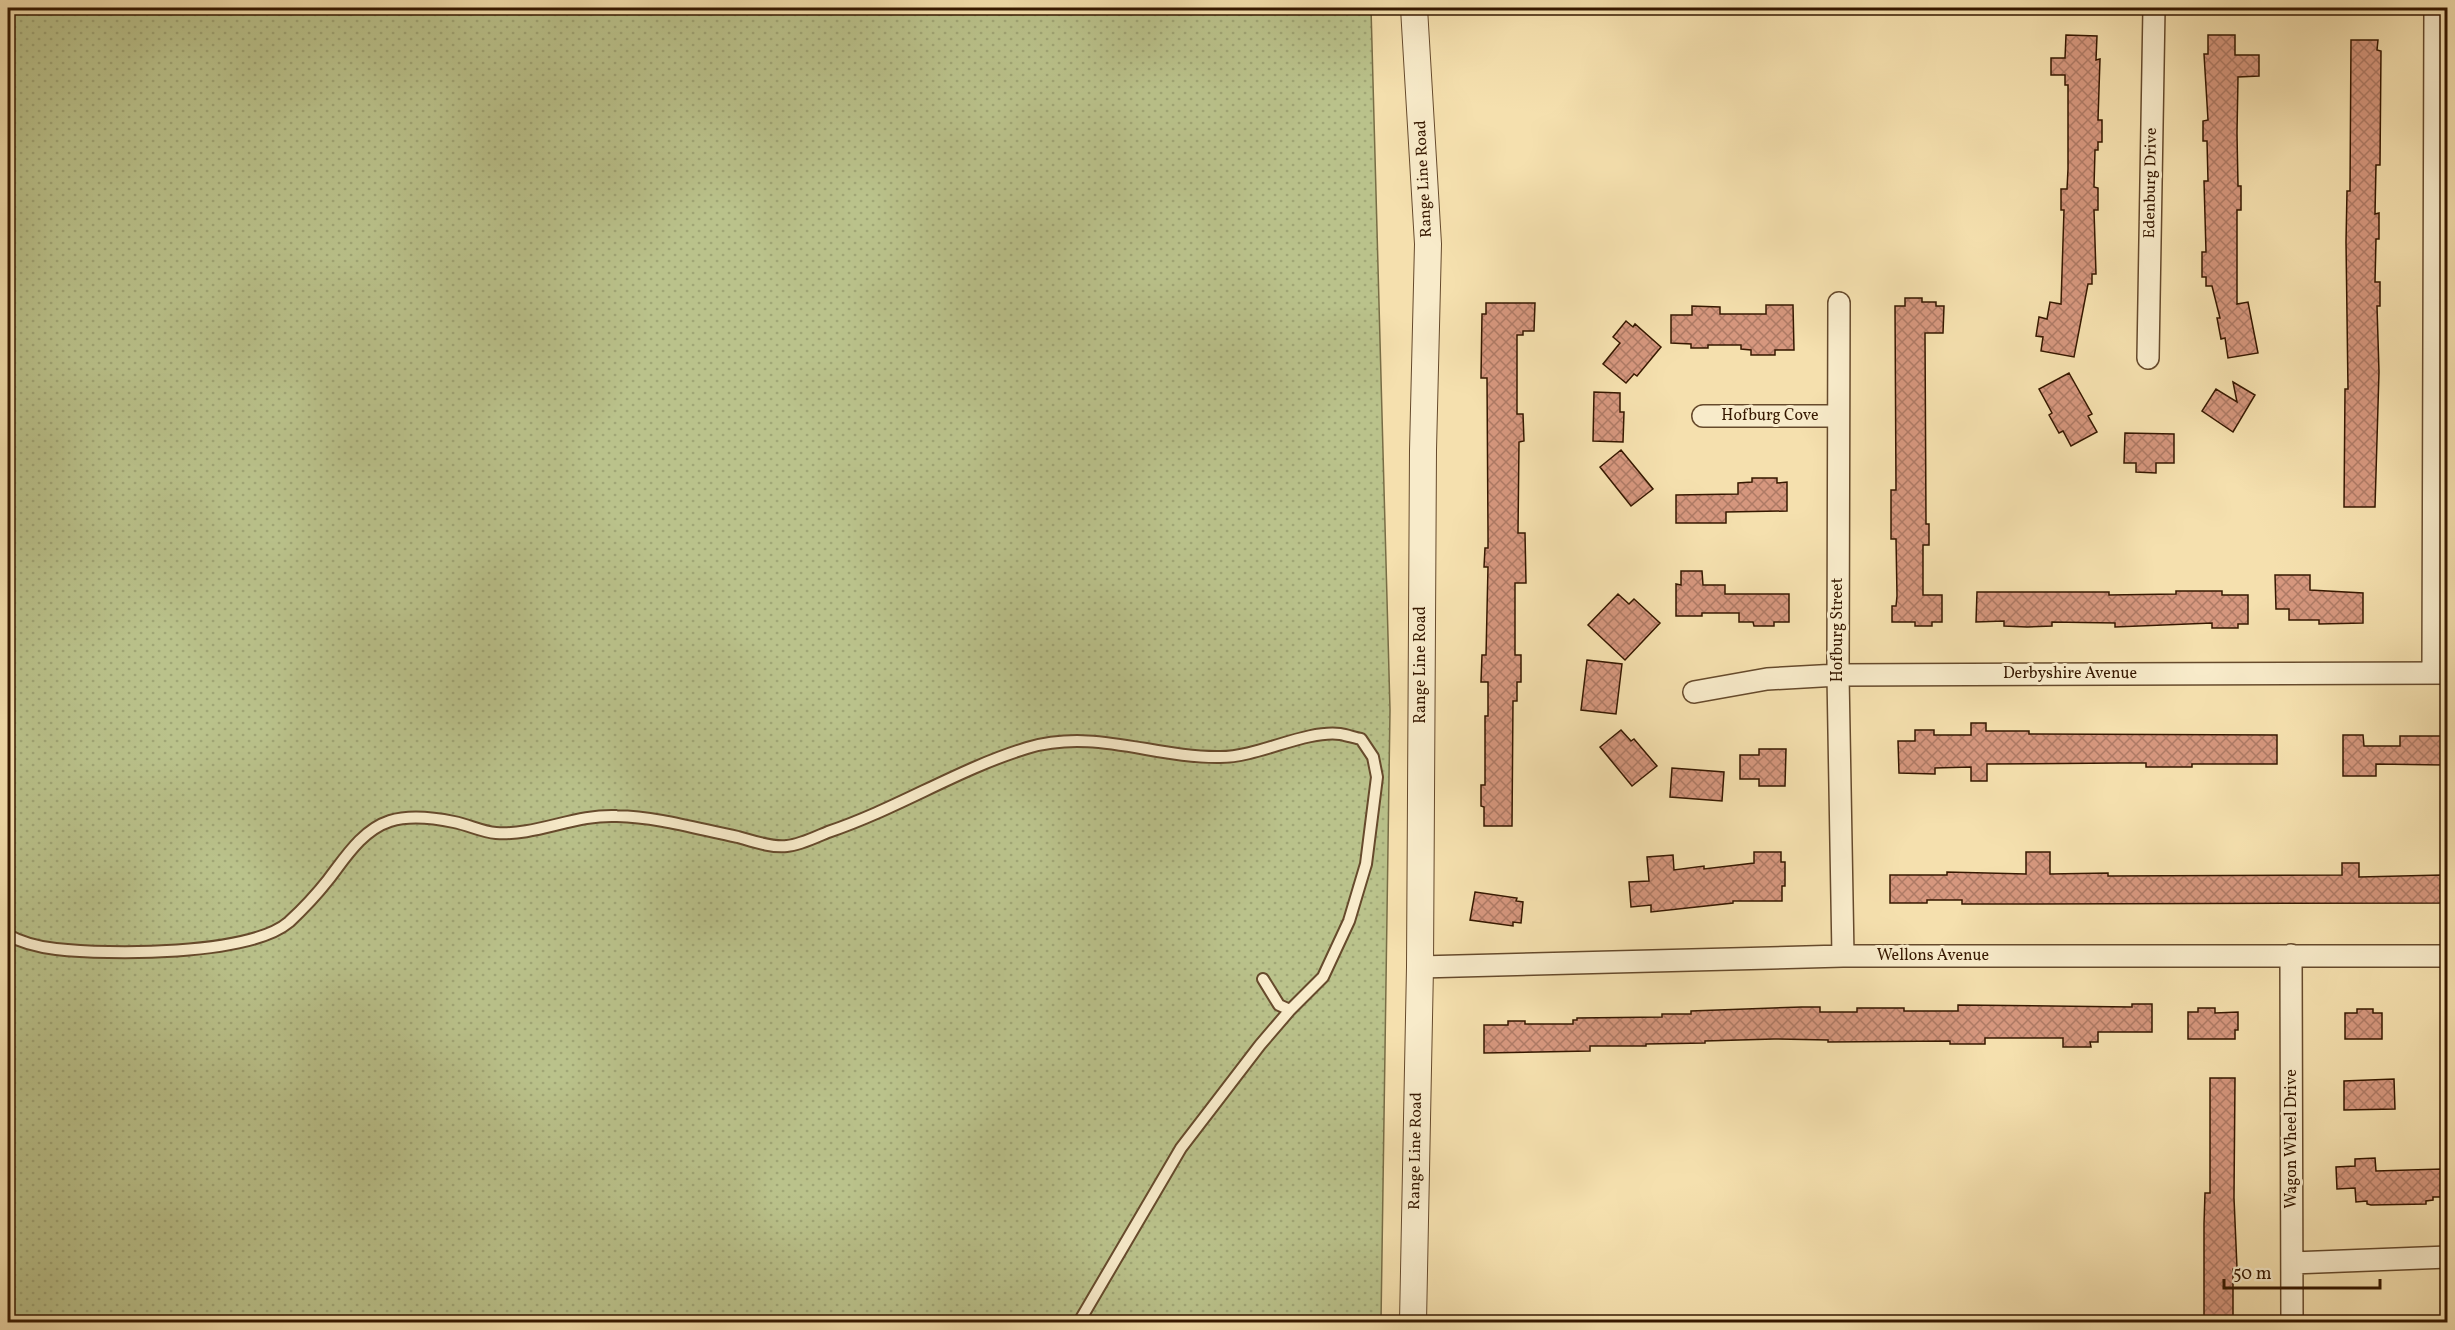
<svg xmlns="http://www.w3.org/2000/svg" width="2455" height="1330" font-family="Vollkorn,serif">
<style>
.grass{fill:url(#grass-dots);stroke:#786d46;stroke-width:1.5}
.building{fill:url(#building-cross-hatch);stroke:#361800;stroke-width:1.5}
.lines{fill:none;stroke-linecap:round;stroke-linejoin:round}
.service-casing{stroke:#664a2c;stroke-width:14}
.minor-casing{stroke:#664a2c;stroke-width:24}
.tertiary-casing{stroke:#664a2c;stroke-width:28}
.service{stroke:#f8ebca;stroke-width:10}
.minor{stroke:#f8ebca;stroke-width:21}
.tertiary{stroke:#f8ebca;stroke-width:26}
.labels{text-anchor:middle;dominant-baseline:central;stroke-width:6;stroke-linejoin:round;paint-order:stroke}
.street-label{font-size:16px;fill:#361800;stroke:#f8ebca}
</style>
<defs>
<pattern id="grass-dots" width="8" height="8" patternUnits="userSpaceOnUse" patternTransform="scale(1.5)"><rect width="8" height="8" fill="#bac28b"/><path d="M2 2h.1M6 6h.1" fill="none" stroke="#a0a676" stroke-width="1.8" stroke-linecap="round"/></pattern>
<pattern id="building-cross-hatch" width="8" height="8" patternUnits="userSpaceOnUse" patternTransform="scale(1.5)"><rect width="8" height="8" fill="#d6977e"/><path d="M0 0l8 8M0 8l8-8" fill="none" stroke="#ae7a65"/></pattern>
</defs>
<rect width="100%" height="100%" fill="#f5e0ae"/>
<filter id="stains"><feTurbulence type="fractalNoise" baseFrequency=".00333" numOctaves="4"/><feColorMatrix values="0 0 0 0 .2 0 0 0 0 .09 0 0 0 0 .02 0 0 0 .5 -.17"/></filter>
<radialGradient id="worn" r=".72"><stop offset=".6" stop-color="#630" stop-opacity="0"/><stop offset="1" stop-color="#630" stop-opacity=".3"/></radialGradient>
<!-- grass -->
<path class="grass" d="M8,8H1371L1390,710L1381,1322H8Z"/>
<!-- building -->
<path class="building" d="M2066,35L2097,36L2096,60L2100,59L2098,120H2102V142H2098V150H2095L2094,187L2098,188V210H2094L2096,274H2092V284H2088L2074,357L2041,351L2043,337L2036,336L2039,317L2047,319L2050,302L2061,304L2064,210H2061V189H2067L2068,169V85H2065V75H2051V58H2065Z
M2208,35H2235V55H2259V76L2238,77L2237,133L2238,186H2241V210H2237V304L2248,302L2258,353L2228,358L2225,338L2221,339L2217,318H2220L2212,286H2206V277H2202V252H2206L2204,181H2208L2207,141H2203V121L2208,120L2204,54H2208Z
M2351,40H2378L2377,50L2381,51L2380,165H2376L2375,214L2379,213V239H2376L2375,282H2380V306H2377L2379,372L2375,507H2344L2345,389H2348L2346,242L2347,191H2350Z
M1905,298H1922V302H1936V306H1944L1943,333H1925L1926,524H1929V545H1923V595H1942V622H1932V626H1915V622H1892V606H1896L1897,596L1896,539H1891V490H1896L1895,306H1905Z
M1486,303H1535L1534,331H1523V335H1517V414H1523L1524,441L1519,442L1518,533H1525L1526,583H1515V655H1521V682H1517V701H1513L1512,826H1484V807L1481,806V785H1485V716H1488V682H1481L1482,655H1486L1488,567H1484L1485,548H1488V533L1487,378H1481L1482,314H1486Z
M1766,305H1793L1794,350H1775V355H1751V350L1741,349V345H1708V348H1691V344L1671,343V315H1692V306L1720,307V314H1766Z
M1626,321L1633,327L1635,324L1661,347L1637,376L1634,374L1626,383L1603,364L1620,343L1613,337Z
M2069,373L2092,414L2088,416L2097,432L2071,446L2063,431L2059,433L2049,415L2052,413L2039,389Z
M2233,382L2255,395L2233,432L2202,411L2216,389L2237,402Z
M1594,392L1620,393V412H1624L1623,442L1593,441Z
M2125,433L2174,434V463H2156V473L2136,472V463H2124Z
M1621,450L1653,489L1631,506L1600,467Z
M1752,478H1777V483L1787,482V511L1726,512V523H1676V495L1738,494V483L1752,482Z
M1681,571H1702L1703,585H1725V594H1789V622H1774V626H1754L1753,622H1739V613H1702V616H1676V584L1681,585Z
M2275,575H2310V590L2363,593V623L2319,624V620H2289V609H2276Z
M2176,591H2222V595H2248V624H2238V628H2212V623L2115,627V623L2052,622V626L2027,627L2004,626V621L1976,622L1977,592H2109V595L2176,594Z
M1618,594L1629,604L1634,599L1660,623L1625,660L1588,625Z
M1587,660L1622,664L1616,714L1581,710Z
M1971,723H1986V731H2029V734L2277,735V764H2192V767H2146V763H2120L1987,764V781H1971V767L1935,768V774L1899,773L1898,741H1915V730H1934V735H1971Z
M1621,730L1631,741L1634,739L1657,766L1632,786L1600,747Z
M2343,735H2363L2364,746H2400V736H2443V765L2376,764V776H2343Z
M1759,749H1786L1785,786H1759V779H1740V755H1759Z
M1672,768L1724,772L1722,801L1670,797Z
M1754,852H1781V862H1785V886H1782V901H1733V903L1651,912V905L1631,907L1629,882L1649,881L1647,857L1673,855L1674,870L1704,866V869L1754,863Z
M2026,852H2050V874L2108,873V876L2342,875V863H2359V877L2442,875L2448,882V903L2003,904H1962V900H1927V903H1890V875H1947V872L2026,874Z
M1475,892L1517,898L1516,901L1523,902L1521,923L1513,922V926L1470,920Z
M2132,1004H2152V1032H2098V1042H2090L2091,1047H2063V1038H1985V1044H1950V1041L1828,1042V1040L1774,1039L1705,1041V1043L1646,1044V1046H1590V1051L1484,1053V1025H1508V1021H1525V1024H1573V1020H1577V1018L1662,1017V1014H1691V1011L1802,1007H1820V1012H1857V1008H1904V1011H1958V1005L2132,1007Z
M2198,1008H2215V1013L2238,1012V1030H2235V1039H2188V1012H2198Z
M2357,1009H2373V1013H2382V1039H2345V1013H2357Z
M2210,1078H2235L2234,1198L2237,1268L2233,1269V1323H2204V1224L2205,1193H2210Z
M2394,1079L2395,1109L2344,1110V1081Z
M2375,1158L2376,1171L2442,1169L2443,1197H2433V1200L2426,1201V1204L2371,1205L2367,1204V1201L2356,1202L2355,1188L2337,1189L2336,1167L2355,1166V1159Z"/>
<g class="lines">
<!-- service casing -->
<g class="service-casing">
<path id="service" d="M8,935C22,943 39,947 56,949C108,955 249,956 289,922C303,909 317,894 328,880C345,858 362,830 390,821C409,815 435,818 454,822C469,825 482,832 496,833C536,836 575,814 617,816C658,817 698,829 738,837C752,841 772,848 787,846C800,845 816,837 828,832C897,809 958,769 1027,748C1095,728 1154,758 1220,757C1259,757 1304,730 1340,734C1347,735 1355,738 1361,739L1373,757L1377,777L1366,864L1349,921L1323,977L1290,1010
M1079,1322L1181,1148L1260,1045L1290,1010L1279,1005L1263,979"/>
</g>
<!-- minor casing -->
<g class="minor-casing">
<path id="minor" d="M1839,303L1838,675L1843,956
M2148,358L2154,8
M1703,416H1837
M2433,673L2435,8
M1694,692L1767,679L1838,675L2448,673
M2291,955L2292,1322
M1420,967L1843,956H2448
M2292,1263L2448,1257"/>
</g>
<!-- tertiary casing -->
<g class="tertiary-casing">
<path id="tertiary" d="M1413,1322L1420,967L1423,450L1428,244L1414,8"/>
</g>
<!-- service -->
<use href="#service" class="service"/>
<!-- minor -->
<use href="#minor" class="minor"/>
<!-- tertiary -->
<use href="#tertiary" class="tertiary"/>
</g>
<g class="labels">
<!-- street labels -->
<g class="street-label">
<text transform="translate(1424 179) rotate(-93)">Range Line Road</text>
<text transform="translate(2151 183) rotate(-89)">Edenburg Drive</text>
<text x="1770" y="416">Hofburg Cove</text>
<text transform="translate(1838 630) rotate(-90)">Hofburg Street</text>
<text transform="translate(1421 665) rotate(-90)">Range Line Road</text>
<text x="2070" y="674">Derbyshire Avenue</text>
<text x="1933" y="956">Wellons Avenue</text>
<text transform="translate(2292 1139) rotate(-90)">Wagon Wheel Drive</text>
<text transform="translate(1416 1151) rotate(-89)">Range Line Road</text>
</g>
</g>
<!-- margin -->
<rect width="2455" height="1330" fill="none" stroke="#f5e0ae" stroke-width="30"/>
<rect x="9" y="9" width="2437" height="1312" fill="none" stroke="#361800" stroke-width="3"/>
<rect x="15" y="15" width="2425" height="1300" fill="none" stroke="#361800" stroke-width="1.5"/>
<!-- scale -->
<path d="M2224 1279v9h156v-9" fill="none" stroke="#361800" stroke-width="3"/>
<text x="2233" y="1279" font-size="18" fill="#361800" stroke="#f8ebca" stroke-width="4.5" paint-order="stroke">50 m</text>
<rect width="100%" height="100%" filter="url(#stains)"/>
<rect width="100%" height="100%" fill="url(#worn)"/>
</svg>
